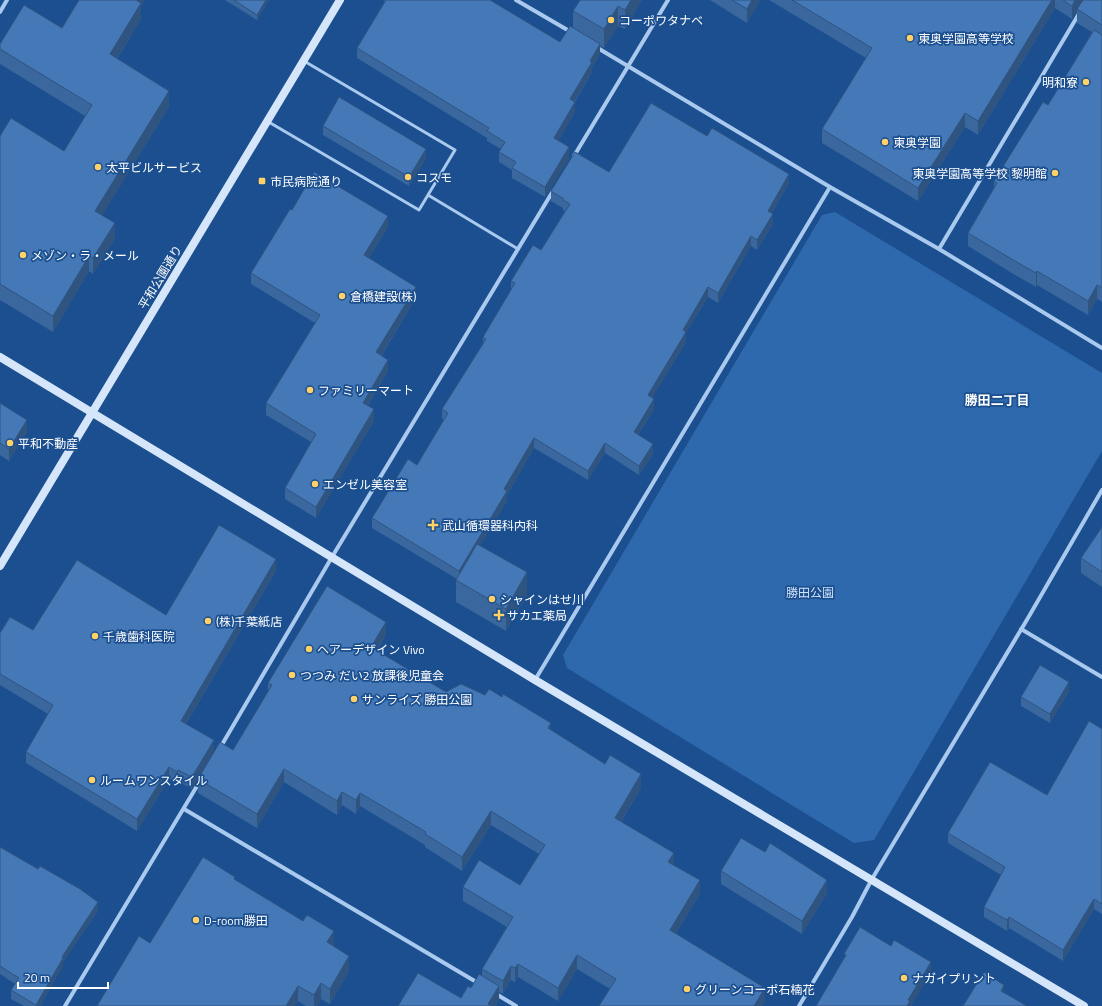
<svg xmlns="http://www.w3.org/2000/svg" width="1102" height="1006" font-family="'Titillium Web','Noto Sans JP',sans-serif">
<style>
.green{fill:#2e69ad}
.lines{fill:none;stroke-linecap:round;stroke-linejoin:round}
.lane{stroke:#a9c9ee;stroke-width:3}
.street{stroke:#a9c9ee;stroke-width:4}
.secondary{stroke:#d6e6fa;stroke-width:8}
.wall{fill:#3a679d}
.shaded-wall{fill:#305480}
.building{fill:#4478b7;stroke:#305480}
.poi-dot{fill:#ffd166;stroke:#1b4f8f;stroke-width:1.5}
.labels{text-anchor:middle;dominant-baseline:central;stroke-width:3.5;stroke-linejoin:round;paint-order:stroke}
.poi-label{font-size:12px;fill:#fff;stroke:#1b4f8f;text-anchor:start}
.street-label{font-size:12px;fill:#fff;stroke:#1b4f8f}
.park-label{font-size:12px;fill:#cfe3fa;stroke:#1b4f8f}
.neighbourhood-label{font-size:13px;font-weight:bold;fill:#fff;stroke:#1b4f8f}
</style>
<rect width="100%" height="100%" fill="#1b4f8f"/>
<!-- green -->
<path class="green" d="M835,212L1102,373V451L874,840L854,843L567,668L563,655L822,215Z"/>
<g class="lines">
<!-- lane -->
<path class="lane" d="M267,121L419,210L455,150L304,61
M428,195L518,249"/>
<!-- street -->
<path class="street" d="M516,0L571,32
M0,12L7,0
M596,47L830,187L939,249L1102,348
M574,156L668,0
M939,249L1080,12
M1021,629L1102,677
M535,680L830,187
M220,748L332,557L553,191
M184,809L478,983
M496,994L516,1006
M65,1006L200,781
M799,1006L852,917L872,879L1028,618L1102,490"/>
<!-- secondary -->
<path class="secondary" d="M0,357L535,680L1084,1006
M0,566L340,0"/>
</g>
<!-- wall -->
<path class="wall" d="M225,0H269L257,20Z
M384,0H490L560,42L573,28V11L642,0L625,29L618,26L604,48L600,46V54L592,68V72L575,102V112L558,141L569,158L545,197L512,178V170L499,162V152L501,149L487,141V138L357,58V48L384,3Z
M710,0H760L747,23Z
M769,0H1083L1072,19L1055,8L978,135L965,127L918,201L822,143V129L866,58Z
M1102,0V302L1097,299L1088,315L1037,285L1036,287L1015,275L968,246V233L994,187V181L1048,105L1092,32L1077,23V9Z
M141,7V19L117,59L169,107L102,215L115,239L93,274L89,271L53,332L0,300V136L64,151L85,116L0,64V44Z
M323,126L426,158L409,186L323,135Z
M707,136L789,183L772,213L773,224L757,250L751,246L718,303L708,297L686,333V342L652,398L654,409L638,435L653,454L639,475L605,453L588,480L534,448L507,495V501L480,545L527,595L506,631L456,602V580L457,579L372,528V518L417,465L444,420L442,419V409L483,344V337L511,290V281L541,250L565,211L563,210V208L551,201V191L609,172Z
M292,210L388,227L369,258L416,298L382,355L388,371L368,406L374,421L316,518L285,499V488L311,442L266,415V403L315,323L251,284V273Z
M0,403L27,432L9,461L0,455Z
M1102,527V587L1081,573V558Z
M276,571L186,724L214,740L192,789L178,781L177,783L169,779L137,831L26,763V752L48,714L0,685V633L33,630L166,615Z
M386,635L377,651L446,692L551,730L641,788L621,822L674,865L700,894L676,933L765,1002L610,989L577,969L558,1001L518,977L515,982L511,980L503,994L499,992V1000L461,998L482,976V969L507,927L463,901V887L520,885L539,854L491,825L462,871L425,847V845L360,806L356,814L342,805L337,815L284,782L257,828L198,793V779L233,750L268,692V683Z
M1069,691L1050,723L1021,706V697Z
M1102,729V914L1094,909L1063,961L1009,928L1007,931L984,917V907L1001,875L948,843V833L1047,795Z
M0,847L98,911L63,962V966L40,1006H24L11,999V990L15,984L0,974Z
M721,871L827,893L802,934L721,884Z
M235,880L334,946L349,971L330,1004L321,999L317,1006H306L298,1001L295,1006H97L150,943Z"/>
<!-- shaded-wall -->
<path class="shaded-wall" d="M136,0H145L141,7V19L110,70V54Z
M266,0H269L257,20V15Z
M631,0H642L625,29V10Z
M752,0H760L747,23V9Z
M1052,0H1055V8L978,135V121Z
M1075,0H1083L1072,19V6Z
M618,6V26L604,48V29Z
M600,44V54L592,68V72L570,109V99L590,61Z
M169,91V107L95,227V211Z
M575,102V112L554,148V138Z
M965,113V127L918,201V188Z
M569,147V158L545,197V187Z
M426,149V158L409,186V177Z
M789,174V183L768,220V211Z
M773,214V224L757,250V240Z
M388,216V227L364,266V255Z
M115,223V239L93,274V258Z
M751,236V246L718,303V293Z
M89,256V271L53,332V316Z
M1037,271V285L1036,287V273Z
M1097,285V299L1088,315V301Z
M416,287V298L376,364V352Z
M708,287V297L686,333V342L648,405V395L683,330Z
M388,360V371L363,414V403Z
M654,399V409L634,441V432Z
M374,409V421L316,518V507Z
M27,420V432L9,461V449Z
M534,438V448L507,495V501L459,580V571L504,489Z
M605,443V453L588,480V471Z
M653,444V454L639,475V466Z
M276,559V571L181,732V721Z
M527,572V595L506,631V609Z
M386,622V635L371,660V647Z
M1069,682V691L1050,723V714Z
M551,723V737L548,728Z
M214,740V752L192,789V777Z
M169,767V779L137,831V819Z
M284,769V782L257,828V814Z
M178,770V781L177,783V772Z
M641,774V788L615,831V818Z
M342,792V805L337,815V801Z
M360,793V806L356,814V800Z
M491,811V825L462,871V857Z
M674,853V866L668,862Z
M700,880V894L670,943V930Z
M827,880V893L802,934V921Z
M1094,899V909L1063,961V950Z
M98,902V911L63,962V966L40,1006H36V1005L62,957Z
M1009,917V928L1007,931V920Z
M334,931V947L327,942Z
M577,955V969L558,1001V988Z
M349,956V971L330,1004V989Z
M931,962V973L911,1006H907L908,1000Z
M518,964V977L515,982V968Z
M511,966V980L503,994V981Z
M321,983V999L317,1006H314V995Z
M1004,985V996L1001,991Z
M298,986V1001L295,1006H286Z
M499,986V1000L496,1006H488V1004Z
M765,988V1002L762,1006H754Z"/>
<!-- building -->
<path class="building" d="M79,0H136L141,3L110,54L169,91L95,211L115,223L93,258L89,256L53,316L0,284V136L11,118L64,151L92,105L0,49V44L24,5L62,28Z
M234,0H266L257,15Z
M386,0H490L560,42L570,26L600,44L590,61L592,62L570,99L575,102L554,138L569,147L545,187L512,168L516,162L499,152L505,142L487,131L489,128L357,48Z
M580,0H631L625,10L618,6L604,29L573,11Z
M732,0H752L747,9Z
M792,0H1052L978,121L965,113L918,188L822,129L872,48Z
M1063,0H1075L1072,6Z
M1083,0H1102V25L1077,9Z
M1094,30L1102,35V288L1097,285L1088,301L1037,271L1036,273L1015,261L968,233L997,183L994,181L1043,102L1048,105Z
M339,97L426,149L409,177L323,126Z
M651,103L707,136L712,128L789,174L768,211L773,214L757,240L751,236L718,293L708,287L683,330L686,332L648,395L654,399L634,432L653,444L639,466L605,443L588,471L534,438L504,489L507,491L459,571L372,518L408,459L417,465L448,413L442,409L486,339L483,337L515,283L511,281L533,245L541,250L570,204L563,200L564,199L551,191L575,152L609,172Z
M314,172L388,216L364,255L416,287L376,352L388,360L363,403L374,409L316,507L285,488L316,434L266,403L320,315L251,273L290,209L292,210Z
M0,403L27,420L9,449L0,443Z
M219,525L276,559L181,721L214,740L192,777L178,770L177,772L169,767L137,819L26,752L53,705L0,674V633L10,617L33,630L77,560L166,615Z
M1102,527V572L1081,558Z
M477,544L527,572L506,609L456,580Z
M327,586L386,622L371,647L446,692L461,684L485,695L489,689L502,697L503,694L551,723L548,728L605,764L610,755L641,774L615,818L674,853L668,862L700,880L670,930L765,988L754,1006H599L616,979L577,955L558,988L518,964L515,968L511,966L503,981L482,969L513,917L463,887L479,860L520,885L545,845L491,811L462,857L425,834L426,832L360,793L356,800L342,792L337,801L284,769L257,814L198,779L220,742L233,750L272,685L268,683Z
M1040,665L1069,682L1050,714L1021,697Z
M1089,721L1102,729V904L1094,899L1063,950L1009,917L1007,920L984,907L1005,867L948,833L990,762L1047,795Z
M741,838L765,852L770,843L827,880L802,921L721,871Z
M0,847L38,869L40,866L80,889L98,902L62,957L63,958L36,1005L11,990L19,978L0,966Z
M203,857L235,877L234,879L303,921L307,915L334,931L327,942L349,956L330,989L321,983L314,995L298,986L286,1006H97L139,936L150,943Z
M860,927L891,946L894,940L931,962L908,1000L910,1001L907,1006H816L846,955L844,954Z
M984,972L1004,985L1001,991L1027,1006H963Z
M418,973L461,998L468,986L471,988L479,974L499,986L488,1004L492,1006H398Z"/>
<!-- markers -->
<g class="poi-dot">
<circle cx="611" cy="20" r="4"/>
<circle cx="910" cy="38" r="4"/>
<circle cx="1086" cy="82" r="4"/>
<circle cx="885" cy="142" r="4"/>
<circle cx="98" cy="167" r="4"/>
<circle cx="1055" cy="173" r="4"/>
<circle cx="408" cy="177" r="4"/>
<rect x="258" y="177" width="8" height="8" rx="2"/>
<circle cx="23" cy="255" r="4"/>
<circle cx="342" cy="296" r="4"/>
<circle cx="310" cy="390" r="4"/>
<circle cx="10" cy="443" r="4"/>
<circle cx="315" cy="484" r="4"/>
<path d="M431 519h4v4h4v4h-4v4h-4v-4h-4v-4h4z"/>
<circle cx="492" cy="599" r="4"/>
<path d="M497 609h4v4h4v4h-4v4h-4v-4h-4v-4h4z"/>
<circle cx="208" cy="621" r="4"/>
<circle cx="95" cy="636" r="4"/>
<circle cx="309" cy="649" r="4"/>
<circle cx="292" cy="675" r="4"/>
<circle cx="354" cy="699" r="4"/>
<circle cx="92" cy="780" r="4"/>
<circle cx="196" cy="920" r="4"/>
<circle cx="904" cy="978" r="4"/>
<circle cx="687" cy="989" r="4"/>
</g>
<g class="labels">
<!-- poi labels -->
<g class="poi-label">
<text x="619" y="20">コーポワタナベ</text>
<text x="918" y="38">東奥学園高等学校</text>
<text x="1078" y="82" text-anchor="end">明和寮</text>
<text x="893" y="142">東奥学園</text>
<text x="106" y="167">太平ビルサービス</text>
<text x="1047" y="173" text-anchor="end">東奥学園高等学校 黎明館</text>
<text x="416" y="177">コスモ</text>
<text x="270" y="181">市民病院通り</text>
<text x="31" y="255">メゾン・ラ・メール</text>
<text x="350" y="296">倉橋建設(株)</text>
<text x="318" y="390">ファミリーマート</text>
<text x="18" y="443">平和不動産</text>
<text x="323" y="484">エンゼル美容室</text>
<text x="442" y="525">武山循環器科内科</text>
<text x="500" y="599">シャインはせ川</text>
<text x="507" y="615">サカエ薬局</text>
<text x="216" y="621">(株)千葉紙店</text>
<text x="103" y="636">千歳歯科医院</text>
<text x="317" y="649">ヘアーデザイン Vivo</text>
<text x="300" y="675">つつみ だい2 放課後児童会</text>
<text x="362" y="699">サンライズ 勝田公園</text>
<text x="100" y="780">ルームワンスタイル</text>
<text x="204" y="920">D-room勝田</text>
<text x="912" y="978">ナガイプリント</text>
<text x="695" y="989">グリーンコーポ石楠花</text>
</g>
<!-- street labels -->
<g class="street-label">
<text transform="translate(160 277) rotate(-59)">平和公園通り</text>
</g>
<!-- park labels -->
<g class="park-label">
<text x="810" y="592">勝田公園</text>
</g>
<!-- neighbourhood labels -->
<g class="neighbourhood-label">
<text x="997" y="400">勝田二丁目</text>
</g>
</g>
<!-- scale -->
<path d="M18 982v6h90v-6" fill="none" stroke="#ffffff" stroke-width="2"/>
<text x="24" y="982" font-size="12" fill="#ffffff" stroke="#1b4f8f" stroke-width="3" paint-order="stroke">20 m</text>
</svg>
